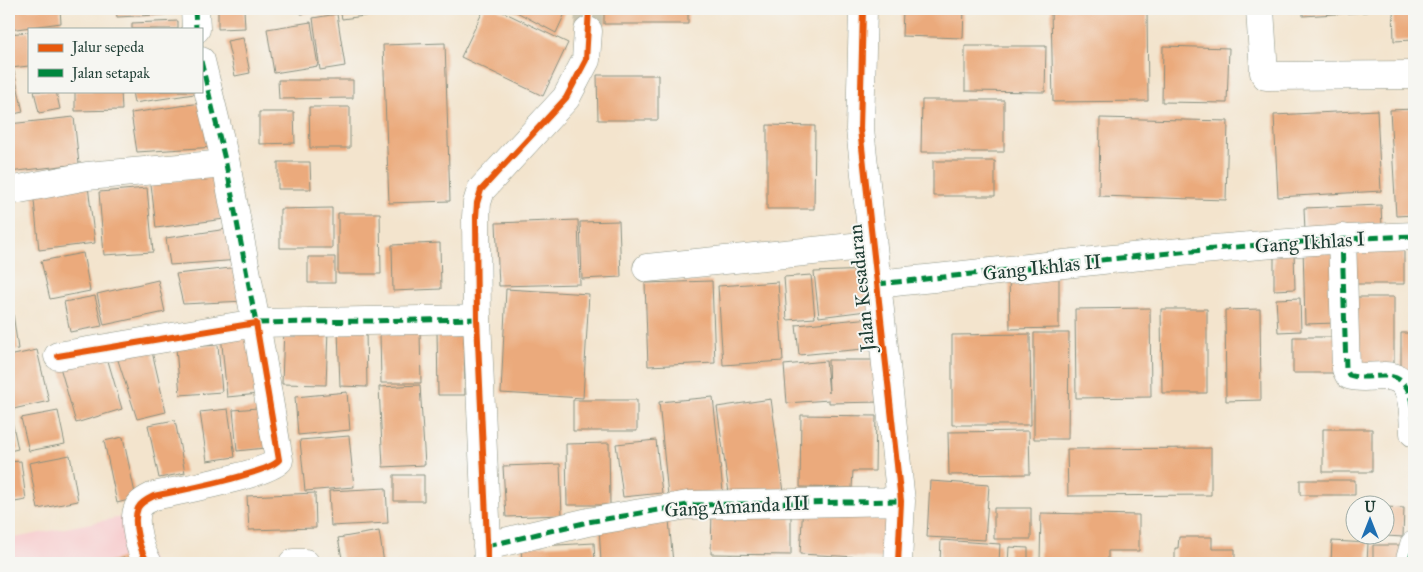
<svg xmlns="http://www.w3.org/2000/svg" width="1423" height="572" font-family="'IM FELL Great Primer',serif">
<style>
.built{fill:#f7cfd0}
.building{fill:#ebaa7c}
.lines{fill:none;stroke-linecap:round;stroke-linejoin:round}
.minor-tunnel{stroke:#c9c3ae;stroke-width:28;stroke-dasharray:28 14;stroke-linecap:butt}
.minor-casing{stroke:#899080;stroke-width:29}
.minor{stroke:#fff;stroke-width:28}
.quiet{stroke:#00873e;stroke-width:5;stroke-dasharray:10 5;stroke-linecap:butt}
.cycleway-casing{stroke:#f6f6f2;stroke-width:9}
.cycleway{stroke:#e8590c;stroke-width:6}
.labels{text-anchor:middle;dominant-baseline:central;stroke-width:4;stroke-linejoin:round;paint-order:stroke}
.street-label{font-size:20px;fill:#1f3d34;stroke:#f6f6f2}
</style>
<rect width="100%" height="100%" fill="#f6f6f2"/>
<filter id="ink" filterUnits="userSpaceOnUse"><feTurbulence type="fractalNoise" baseFrequency=".02" numOctaves="2"/><feDisplacementMap in="SourceGraphic" scale="10" xChannelSelector="R" yChannelSelector="G"/><feConvolveMatrix kernelMatrix="1 2 1 2 8 2 1 2 1" color-interpolation-filters="sRGB"/></filter>
<filter id="wash" filterUnits="userSpaceOnUse"><feTurbulence type="fractalNoise" baseFrequency=".0096" numOctaves="4" result="noise"/><feDisplacementMap in="SourceGraphic" scale="20" xChannelSelector="R" yChannelSelector="G"/><feGaussianBlur stdDeviation="1.12" result="paint"/><feColorMatrix in="noise" values="0 0 0 0 0 0 0 0 0 0 0 0 0 0 0 0 0 1.4 0 .05"/><feComposite in="paint" operator="in"/></filter>
<g filter="url(#wash)">
<rect width="100%" height="100%" fill="#f3e4cd"/>
<!-- built -->
<path class="built" d="M122,517L154,563H9V539Z"/>
<g id="blocks">
<!-- building -->
<path class="building" d="M9,9H60L61,23L9,30Z
M116,9H178V14L117,17Z
M218,9H244L245,28L218,29Z
M301,9H330V10L301,14Z
M340,9H379V14L342,19Z
M484,9H497L568,43L543,96L461,57Z
M511,9H567L556,33Z
M604,9H688V24H604Z
M903,9H964L963,38L902,36Z
M1051,9H1147L1148,101L1053,102Z
M1303,9H1367V12L1303,16Z
M1393,9H1414V40L1394,41Z
M337,14L345,66L320,70L313,18Z
M178,21V29H132V23Z
M311,22L318,66L274,73L267,29Z
M29,32V66L11,68L9,34Z
M243,38L250,73L235,76L227,41Z
M445,43L450,201L389,203L383,45Z
M965,46H1046L1045,92L965,91Z
M1163,46L1229,48L1227,103L1162,102Z
M14,71L23,112L9,115V72Z
M597,75H658V120H598Z
M278,80H353V98L279,99Z
M34,91H56L60,109L39,113Z
M75,91H121L122,110L75,111Z
M132,91H201V93L134,103Z
M922,100H1004V152H921Z
M208,102L215,147L137,152L131,113Z
M309,107H350V148H310Z
M1414,109V215L1396,216L1390,110Z
M1377,110L1381,191L1278,197L1274,115Z
M259,112H294L295,143L259,144Z
M74,117L79,164L9,172V124Z
M1100,118L1228,121L1226,200L1099,196Z
M767,125L815,126L814,209H767Z
M933,161H995V196H933Z
M278,162H310L311,189H278Z
M227,174L232,218L156,228L151,184Z
M88,186L95,243L39,250L33,191Z
M147,188L153,252L104,255L99,192Z
M1381,205L1382,228L1305,232L1304,208Z
M332,208V248H280V209Z
M338,213H380L381,274H338Z
M578,220L580,284L499,286L496,223Z
M619,221L621,277L582,279L580,222Z
M234,228L240,260L170,265L166,238Z
M440,243L441,289L393,291L392,245Z
M1353,243H1404V284H1353Z
M1335,245L1337,323L1305,324L1303,247Z
M1294,251L1295,289L1274,290V252Z
M83,253L90,291L50,299L41,261Z
M308,257H335V283H308Z
M240,267L245,301L183,304L176,274Z
M869,270L874,310L819,317L814,272Z
M1009,272H1059V328L1010,329Z
M811,275L815,318L787,320L784,277Z
M158,280L165,312L104,325L97,294Z
M712,281L715,363L648,366L645,283Z
M778,282L783,361L723,365L718,286Z
M9,285L18,349L9,350Z
M506,289L589,294L583,398L501,393Z
M95,296L102,326L70,332L64,302Z
M1355,297H1394V364H1355Z
M1300,298L1301,331L1278,332L1276,299Z
M1150,308L1151,397L1076,398L1075,309Z
M1161,309H1207V393H1162Z
M1260,309L1261,400L1226,401L1225,310Z
M871,318L874,348L799,355L796,325Z
M284,327L328,329L326,385L282,384Z
M338,330H366L367,387L340,386Z
M464,330L465,395H438L437,331Z
M254,331L259,394L227,397L221,334Z
M420,332L421,383H381L380,333Z
M1034,333H1069L1068,439H1034Z
M1401,333H1414V375H1401Z
M1030,334L1031,425H952V335Z
M1293,337H1337V373H1293Z
M150,343L166,412L137,419L115,351Z
M218,345L222,392L180,395L176,348Z
M37,350L49,401L9,410V356Z
M106,354L122,409L76,423L60,367Z
M828,360H881L882,402L829,403V400L787,403L784,365L826,361L829,393Z
M420,385L425,465L383,467L379,387Z
M347,392L350,430L298,435L295,397Z
M713,397L723,491L668,496L659,402Z
M771,399L784,492L730,500L717,407Z
M573,400H637V431H573Z
M270,407L274,447L237,451L233,410Z
M228,409L235,457L207,461L200,412Z
M58,411L65,444L29,451L21,418Z
M801,415L876,416L875,471H853L852,488L800,487Z
M11,416L18,449L9,451V417Z
M175,420L185,473L159,478L148,425Z
M1323,429H1372V472H1323Z
M1029,431L1030,474L949,475L948,432Z
M349,436L354,487L305,491L300,440Z
M123,437L136,498L117,503L104,441Z
M656,440L662,493L623,497L616,444Z
M609,443L610,505H567L566,444Z
M1211,448V495L1068,496L1067,449Z
M70,455L78,501L38,509L29,463Z
M21,461L26,500L9,503V462Z
M560,464L562,515L506,517L503,466Z
M394,475H424V501H394Z
M1300,480H1355V495H1300Z
M930,481L989,485L985,540L927,537Z
M386,488L388,523L331,526L329,491Z
M315,493L316,528L249,530L247,496Z
M803,505L895,510L892,559L800,554Z
M1386,507L1404,508L1403,537L1386,536Z
M994,508H1031V539H994Z
M712,510L791,511V555L711,554Z
M1041,513L1139,515V551H1108V563H1040Z
M669,520L673,563H601L599,525Z
M379,531L384,563H343L338,538Z
M1179,537H1212V549H1235V563H1175V548H1178Z
M941,540L1000,544L999,563H940Z
M1332,541L1368,543L1367,563H1331Z
M594,543L595,563H522L521,547Z
M1373,545H1406V563H1373Z
M1009,547L1028,548V563H1008Z
M124,557L126,563H103Z"/>
</g>
</g>
<g filter="url(#ink)">
<use href="#blocks" fill-opacity="0" stroke="#899080" stroke-width="1"/>
<g class="lines">
<!-- minor-tunnel -->
<path class="minor-tunnel" d="M588,31L589,9"/>
<!-- minor casing -->
<g class="minor-casing">
<path id="minor" d="M195,9L196,29
M863,9L860,129L901,501L898,563
M1260,9L1264,73L1266,76L1414,75
M201,61L226,164L256,323L477,319
M9,191L87,176L226,164
M1342,238L1346,369L1349,375C1360,379 1372,376 1383,376C1415,374 1413,411 1414,433
M647,268L872,245
M877,284C1055,266 1236,242 1414,236
M58,356L256,323L279,460C268,474 177,491 154,496C148,499 141,502 138,508C132,522 140,551 148,563
M487,546L588,522L688,505L901,501
M293,563H305
M488,563L477,319L476,217L477,203L481,190L566,98L586,60L588,31
M1409,563L1414,545"/>
</g>
<!-- minor -->
<use href="#minor" class="minor"/>
<!-- quiet -->
<path class="quiet" d="M195,9L196,29
M201,61L226,164L256,323L477,319
M1342,238L1346,369L1349,375C1360,379 1372,376 1383,376C1415,374 1413,411 1414,433
M877,284C1055,266 1236,242 1414,236
M487,546L588,522L688,505L901,501
M293,563H305
M1409,563L1414,545"/>
<!-- cycleway casing -->
<g class="cycleway-casing">
<path id="cycleway" d="M863,9L860,129L901,501L898,563
M58,356L256,323L279,460C268,474 177,491 154,496C148,499 141,502 138,508C132,522 140,551 148,563
M488,563L477,319L476,217L477,203L481,190L566,98L586,60L589,9"/>
</g>
<!-- cycleway -->
<use href="#cycleway" class="cycleway"/>
</g>
</g>
<g class="labels">
<!-- street labels -->
<g class="street-label">
<text transform="translate(1310 242) rotate(-4)">Gang Ikhlas I</text>
<text transform="translate(1042 267) rotate(-6)">Gang Ikhlas II</text>
<text transform="translate(861 288) rotate(-96)">Jalan Kesadaran</text>
<text transform="translate(737 506) rotate(-3)">Gang Amanda III</text>
</g>
</g>
<!-- margin -->
<rect width="1423" height="572" fill="none" stroke="#f6f6f2" stroke-width="30"/>
<!-- legend -->
<rect x="28" y="28" width="175" height="65" fill="#f6f6f2" stroke="#a0aca6"/>
<rect x="38" y="44" width="25" height="8" fill="#e8590c" stroke="#a0aca6"/>
<text x="72" y="52" font-size="15" fill="#1f3d34">Jalur sepeda</text>
<rect x="38" y="69" width="25" height="8" fill="#00873e" stroke="#a0aca6"/>
<text x="72" y="78" font-size="15" fill="#1f3d34">Jalan setapak</text>
<!-- north arrow -->
<g transform="translate(1370 520)"><circle r="24" fill="#f6f6f2" stroke="#a0aca6"/>
<path d="M0-4L9 19L0 12L-9 19Z" fill="#1f6fb2"/>
<text y="-8" font-size="14" font-weight="bold" text-anchor="middle" fill="#1f3d34">U</text>
</g>
</svg>
